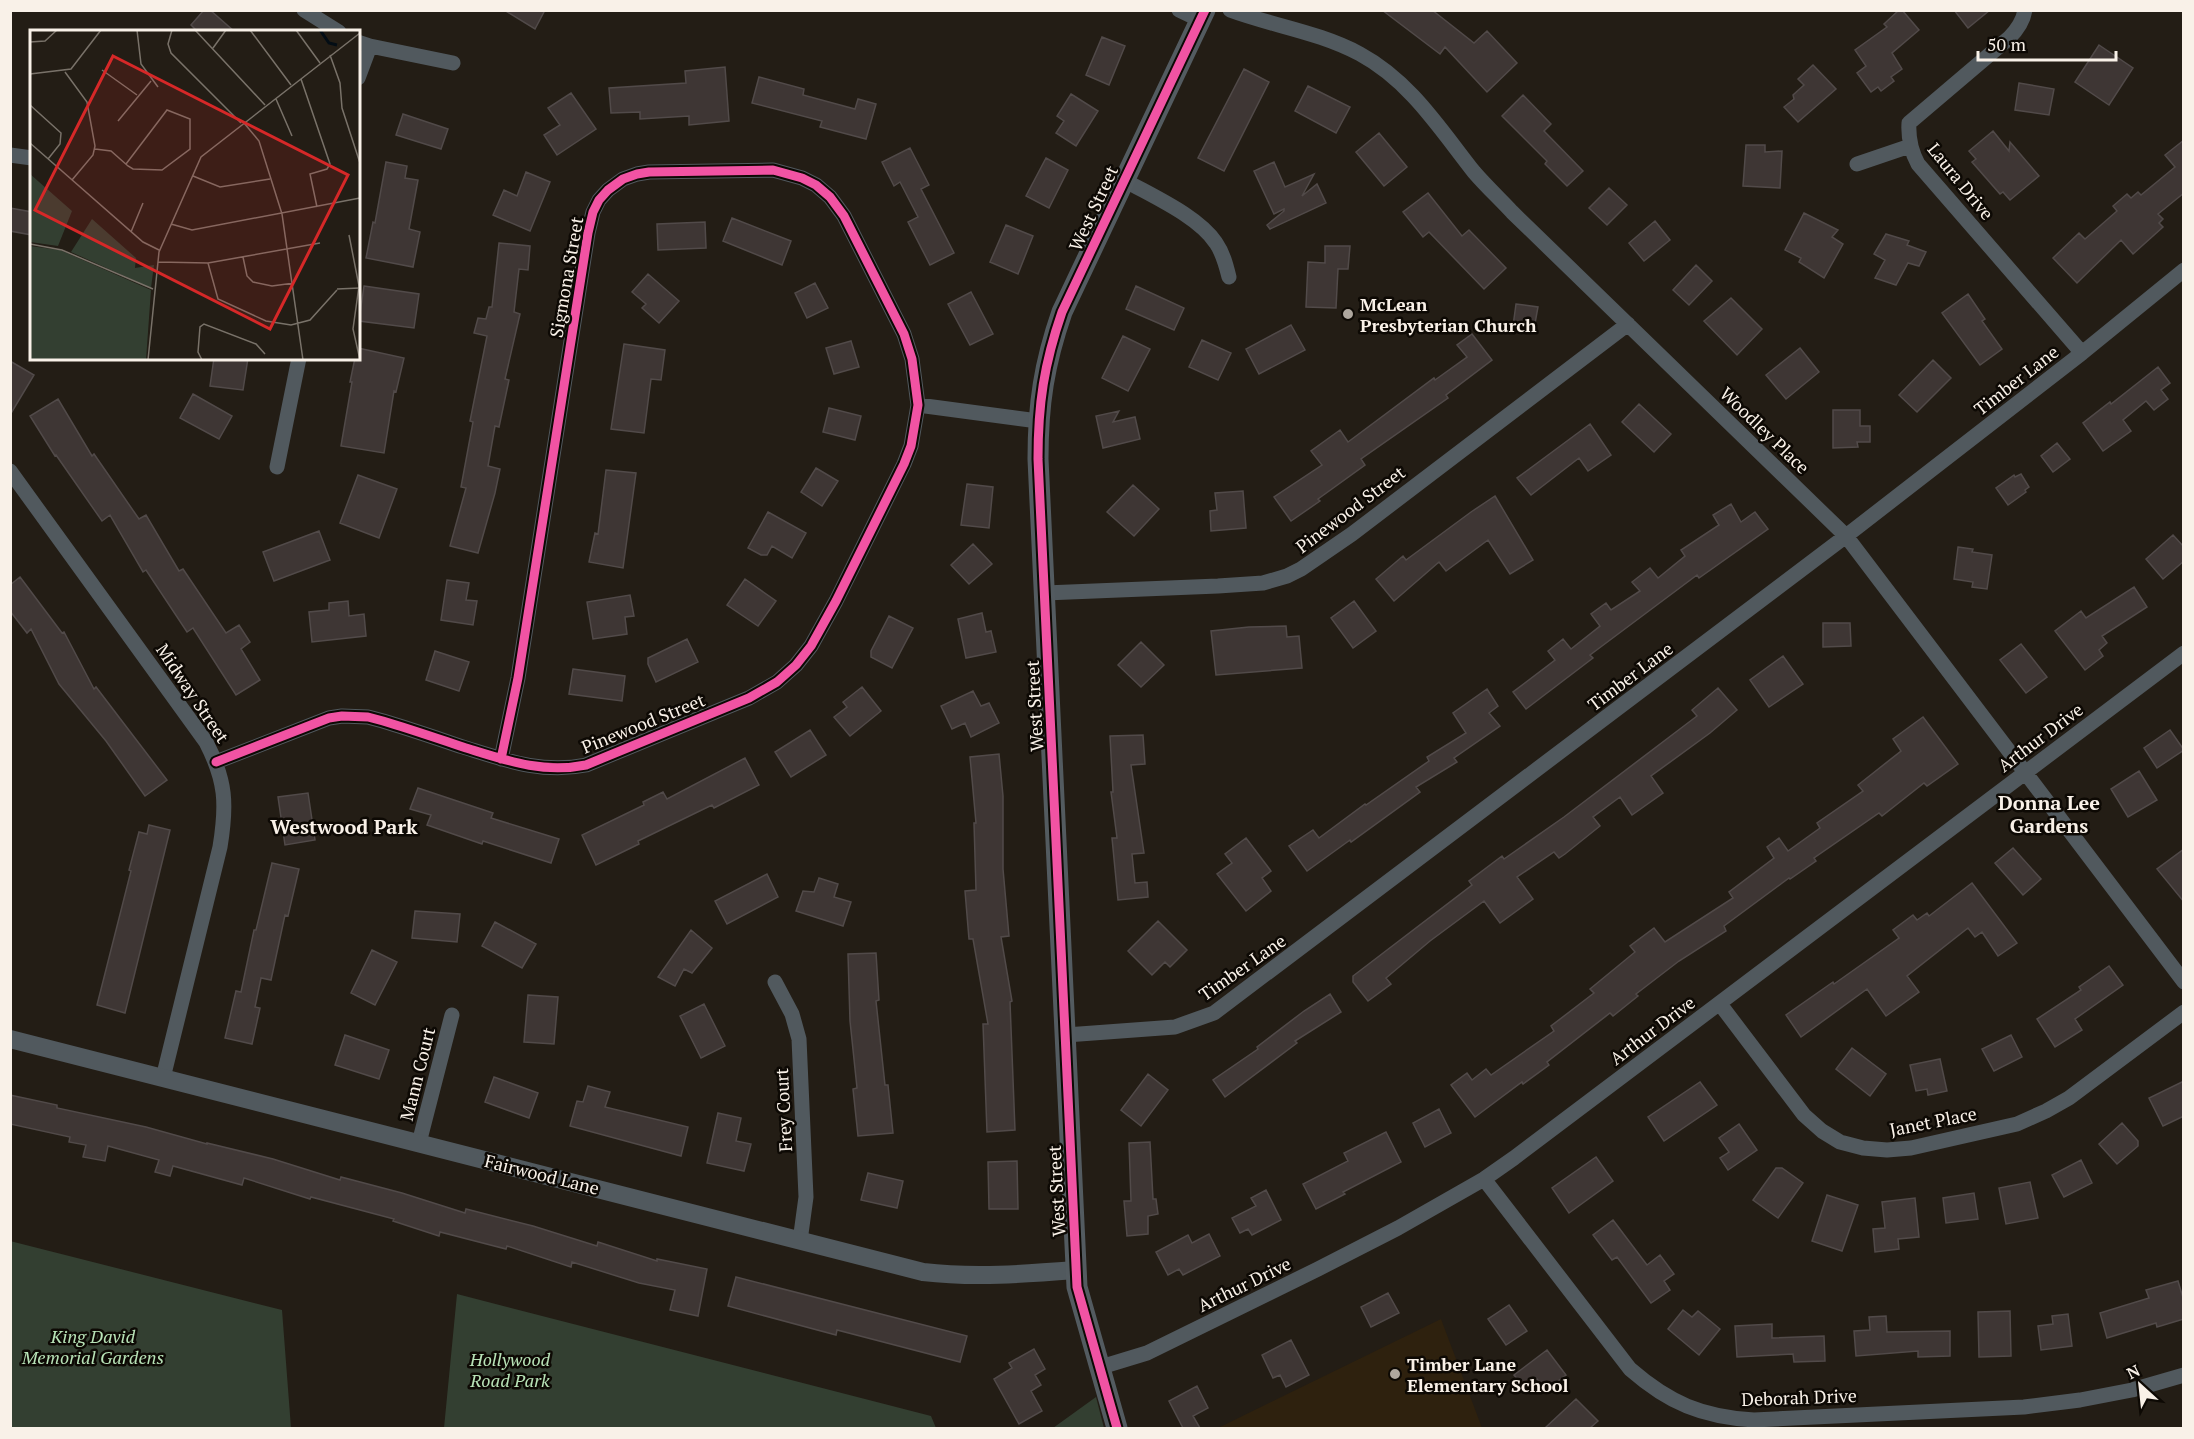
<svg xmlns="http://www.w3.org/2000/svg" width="2194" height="1439" font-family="'PT Serif',serif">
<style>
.built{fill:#2e210e}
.green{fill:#333f31}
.building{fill:#3e3634;stroke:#514a49;stroke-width:1.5}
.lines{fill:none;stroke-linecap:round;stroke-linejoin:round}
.minor{stroke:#51595e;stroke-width:15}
.tertiary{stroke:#51595e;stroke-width:18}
.secondary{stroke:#535b60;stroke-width:21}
.cycleway-casing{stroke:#0d0904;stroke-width:13}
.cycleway{stroke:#f153a3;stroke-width:9}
.poi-dot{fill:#aea79e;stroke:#0d0904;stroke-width:2}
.labels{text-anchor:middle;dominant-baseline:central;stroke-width:5;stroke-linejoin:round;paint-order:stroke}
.street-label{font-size:18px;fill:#f9f1e8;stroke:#0d0904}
.poi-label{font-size:18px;font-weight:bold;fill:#f9f1e8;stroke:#0d0904;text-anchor:start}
.park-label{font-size:18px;font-style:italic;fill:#b8e3b7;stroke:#0d0904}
.neighbourhood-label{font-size:20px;font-weight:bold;fill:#f9f1e8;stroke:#0d0904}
.inset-river{fill:none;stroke:#030d15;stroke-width:3}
.inset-road{fill:none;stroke:#797269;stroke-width:1.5}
.view{fill:#d62828;fill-opacity:0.15;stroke:#d62828;stroke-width:3}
.inset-edge{fill:none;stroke:#f9f1e8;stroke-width:3}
</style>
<rect width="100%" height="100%" fill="#231d15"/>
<!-- built -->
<path class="built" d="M1441,1319L1482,1428H1218Z"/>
<!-- green -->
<path class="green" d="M10,1241L282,1310L291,1428H11Z
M457,1294L931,1416L936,1428H444Z
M1096,1397L1104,1428H1053Z"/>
<!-- building -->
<path class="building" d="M204,10H210L235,32H198L191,25Z
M504,10H545L535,29Z
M1382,10H1432L1474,43L1487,31L1517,63L1487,92L1445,47L1440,54Z
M1899,10H1902L1919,30L1892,53L1902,69L1891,77L1894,81L1881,91L1878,87L1871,92L1857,73L1866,66L1855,50L1887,27L1884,24Z
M1954,10H1990L1968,28Z
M1102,37L1125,46L1109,85L1086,75Z
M2099,45L2133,68L2109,105L2075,82Z
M1813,65L1836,89L1798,122L1784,107L1794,99L1793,95L1804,85L1798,79Z
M725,67L729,121L689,125V116L640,119V112L611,113L609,88L686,83L685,71Z
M1244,69L1269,82L1224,171L1198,158Z
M759,77L804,89L803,95L855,109L858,99L876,104L866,139L820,127L822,121L752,103Z
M2019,83L2054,89L2049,115L2015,110Z
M1308,86L1350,107L1336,133L1295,111Z
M571,93L596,129L557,155L544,135L560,125L548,108Z
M1071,94L1098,111L1076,146L1056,133L1064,121L1057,116Z
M1523,95L1551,124L1544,131L1583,171L1567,186L1545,164L1547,161L1502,116Z
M403,114L448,129L441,149L396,135Z
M1993,131L2009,151L2010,142L2039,176L2010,200L2003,192L2000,194L1972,162L1976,159L1969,151Z
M1379,133L1407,167L1384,186L1356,152Z
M2184,140V193L2158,214L2163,219L2159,223L2163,227L2133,254L2121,240L2077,283L2053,258L2079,233L2085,239L2117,211L2113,206L2127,194L2131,198L2138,192L2141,195L2175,167L2165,155Z
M1746,145H1765V152L1782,151L1780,188L1743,186Z
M910,148L929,185L921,189L954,253L930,265L908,222L918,217L900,182L894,186L882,162Z
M1046,158L1068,170L1049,208L1026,196Z
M386,162L407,166L405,178L418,180L409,229L420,232L413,267L366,258L373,222L375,223Z
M1274,162L1285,187L1314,174L1302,196L1317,184L1326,203L1270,229L1267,225L1284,211V209L1274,214L1254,171Z
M526,172L550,182L530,231L493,215L504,190L517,196Z
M1609,188L1627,205L1607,225L1589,208Z
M1428,193L1462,236L1469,230L1506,268L1484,289L1429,232L1423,237L1403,212Z
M10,208L32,212V235L10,231Z
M1804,213L1838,230L1832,237L1843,244L1824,278L1799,262L1801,258L1785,250Z
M732,218L791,241L782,265L723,241Z
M1655,221L1670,240L1644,261L1629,243Z
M705,222L706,248L658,250L657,224Z
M1006,225L1033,236L1018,274L990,262Z
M1886,234L1909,241L1907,245L1926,252L1919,266L1908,263L1896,285L1875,278L1885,260L1874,254Z
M499,243L530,246L528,270L519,269L514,312L520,314L505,379L509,380L499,427L495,426L488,466L500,469L495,493L478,553L450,546L466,488L461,487L473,422L470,421L487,336L474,333L478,318L486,319L489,307H492Z
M1325,246H1350L1348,269H1338L1336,308L1306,307L1308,262L1325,263Z
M1696,265L1712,281L1689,305L1673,290Z
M648,274L679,301L659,323L642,308L646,304L632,292Z
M815,283L828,308L807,318L795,293Z
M364,286L419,294L414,328L359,321Z
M1136,286L1184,308L1174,330L1126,309Z
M971,292L993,334L970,345L948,304Z
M1968,294L1985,319L1982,321L2002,349L1980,365L1942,313Z
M1731,298L1762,329L1737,355L1704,321Z
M1516,304L1538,307L1534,329L1513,326Z
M1291,325L1305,350L1259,374L1246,349Z
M1472,334L1492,360L1446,395L1448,398L1361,459L1365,465L1318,499L1320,501L1291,521L1274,497L1322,465L1311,451L1340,430L1348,442L1434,378L1435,380L1467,357L1457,345Z
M1123,336L1150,349L1128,391L1102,378Z
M1202,340L1231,353L1218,380L1189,367Z
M851,341L859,367L834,374L826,348Z
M624,344L665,350L661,380L651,379L644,433L611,429Z
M358,348L404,358L396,392L394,391L384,453L341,446L352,382H350L355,358H358Z
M1800,348L1819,372L1786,399L1766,375Z
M214,358H248L243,390L210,386Z
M1933,360L1951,378L1917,412L1899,395Z
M10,361L34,375L10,415Z
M2158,367L2170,383L2161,390L2168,399L2154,410L2146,401L2123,420L2131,431L2103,451L2083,423L2110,402L2111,404Z
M193,394L232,416L219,439L180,418Z
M58,399L92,456L94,454L139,519L146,515L179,571L183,569L226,633L239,625L250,642L241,649L260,680L236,695L193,628L187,632L146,570L143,572L110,515L102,521L56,455L55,456L30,416Z
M1639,404L1671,434L1654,452L1622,422Z
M829,408L861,416L855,440L823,432Z
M1833,410H1860V426H1870V442H1857L1858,447L1833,448Z
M1119,411L1113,422L1135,417L1140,439L1103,448L1096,416Z
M1590,424L1611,455L1588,471L1579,458L1531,495L1517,478Z
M2057,443L2070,459L2053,472L2041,456Z
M816,468L838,481L822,506L801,492Z
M606,470L636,473L623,568L589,562L595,533L598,534Z
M2021,474L2029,487L2025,490L2026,492L2008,505L1996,488L2014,475L2015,477Z
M358,475L397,489L379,538L340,523Z
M967,484L993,487L989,528L961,525Z
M1133,485L1159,509L1134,536L1107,512Z
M1243,491L1246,528L1211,531L1210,511L1217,510L1215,493Z
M1495,496L1533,560L1510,574L1488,540L1446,571L1439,562L1394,601L1376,579L1403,556L1406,560L1471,512Z
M1731,504L1741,522L1755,512L1768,529L1699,578L1697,575L1590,655L1593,658L1526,709L1513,692L1555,660L1548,651L1563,639L1571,649L1600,626L1591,614L1606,603L1611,610L1640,591L1632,582L1650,568L1658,578L1685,556L1681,550L1719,525L1713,515Z
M768,512L806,533L792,558L772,546L767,555H761L748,548Z
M319,531L330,560L274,581L263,552Z
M2173,535L2184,547V561L2163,579L2146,559Z
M973,544L992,564L969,584L951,565Z
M1958,547L1973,549L1972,552L1992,555L1987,589L1972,587L1973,582L1954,579Z
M20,577L62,633L64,632L94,689L96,687L167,780L145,796L106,741L59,684L31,629L27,633L10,611V585Z
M745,579L776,601L758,626L727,605Z
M447,580L469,583L466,600L477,601L473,625L441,620Z
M2134,587L2147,607L2102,636L2107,643L2099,650L2103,656L2085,670L2055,631L2081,611L2086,618Z
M630,595L634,616L625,617L627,634L593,639L587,602Z
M348,601L349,616L364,614L366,636L312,642L309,612L329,610V603Z
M1354,601L1376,631L1353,648L1331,618Z
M982,613L986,632L991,631L996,652L966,658L958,619Z
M889,616L913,628L892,668L871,657V651Z
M1823,623H1850L1851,646L1823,647Z
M1286,626L1287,637L1299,636L1302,668L1216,675L1211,631L1249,627Z
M687,639L698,662L656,682L648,664V658Z
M1141,642L1164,665L1141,687L1118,665Z
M2021,644L2047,677L2026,693L2000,660Z
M435,651L469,662L459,691L426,680Z
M1783,656L1803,684L1769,707L1750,680Z
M573,669L625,676L622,701L569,694Z
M862,687L881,711L850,736L834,717L847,707L843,702Z
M1718,688L1737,710L1710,733L1651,776L1663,793L1632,815L1620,797L1593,817L1600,826L1565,854L1559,858L1554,852L1517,877L1533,899L1500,923L1484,901L1430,941L1386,978L1391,984L1368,1001L1353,982V976L1472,885L1469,881L1502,856L1504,859L1564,817L1697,716L1692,710Z
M1487,689L1498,706L1489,713L1500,726L1454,758L1457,762L1416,787L1420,792L1351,842L1350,840L1307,871L1289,846L1313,830L1319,838L1365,804L1366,805L1429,761L1427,757L1466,733L1453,713Z
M973,691L981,706L989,703L999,723L971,737L965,723L952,729L941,706Z
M1923,717L1958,764L1927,786L1924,783L1882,816L1879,813L1814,858L1816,861L1790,879L1789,878L1724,926L1726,931L1679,961L1636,994L1638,996L1613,1016L1610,1013L1547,1062L1549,1065L1523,1084L1522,1082L1475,1117L1451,1085L1467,1073L1472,1080L1486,1069L1491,1075L1554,1031L1551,1026L1594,993L1590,989L1635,952L1630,946L1654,928L1665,942L1733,898L1729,892L1774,858L1767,847L1779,838L1788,851L1820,828L1817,823L1863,791L1858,785L1901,751L1893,739Z
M810,730L826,755L791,777L775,752Z
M2170,730L2184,750L2157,768L2144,748Z
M1143,735L1145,764L1131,765L1144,853L1132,854L1135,883L1147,882L1148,897L1118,900L1112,838H1117L1111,792H1113L1110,736Z
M999,754L1003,796V869L1009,936L1001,937L1012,1001L1010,1002L1015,1130L987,1132L983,1024H988L973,939H969L965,891L976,890L974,823H976L970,757Z
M745,758L759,785L714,808L712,805L638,841L639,844L596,865L582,835L644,805L643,802L663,792L667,799Z
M2139,771L2157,800L2128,817L2111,789Z
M418,788L493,813L491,818L559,839L551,863L483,841L482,844L427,825L431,815L410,809Z
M308,793L315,840L285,845L278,797Z
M149,825L170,830L125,1013L97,1005L131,871L129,870L139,832L147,834Z
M1246,838L1271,871L1262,878L1271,891L1246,911L1217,874L1232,863L1225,854Z
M2013,848L2041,879L2023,895L1995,863Z
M2184,849V902L2157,869Z
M272,863L299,869L288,916L285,915L271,980L261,978L255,1007L260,1008L252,1044L225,1038L236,991L241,992L254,930H256Z
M767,874L778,897L727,924L715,901Z
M819,878L838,884L834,897L851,902L843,926L796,911L803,891L814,892Z
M1972,883L2017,943L1998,956L1982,932L1975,937L1968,928L1907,976L1919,992L1886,1016L1867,989L1801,1037L1786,1015L1833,982L1834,984L1899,938L1893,930L1913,915L1917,920L1927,913L1929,916Z
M415,911L460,914L457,942L412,938Z
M1158,921L1187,950L1170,967L1165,962L1152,975L1128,951Z
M495,922L536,944L522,968L482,946Z
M691,930L712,948L692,973L684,969L675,986L658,977Z
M372,950L397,962L375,1005L351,993Z
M876,953L879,1000L876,1001L885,1085H888L893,1133L858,1136L853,1089L857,1088L850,1021L848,954Z
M2109,966L2123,985L2075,1019L2082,1030L2055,1047L2037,1019L2081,990L2079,987Z
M1330,994L1341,1012L1295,1041L1297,1043L1225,1097L1213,1080L1258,1049L1257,1047L1304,1011Z
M528,995L558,997L554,1044L524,1042Z
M704,1004L725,1046L701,1058L680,1016Z
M345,1035L389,1050L379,1079L335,1065Z
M2011,1035L2022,1057L1994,1071L1982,1049Z
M1852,1048L1886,1074L1870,1096L1836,1069Z
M1940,1059L1947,1091L1928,1095L1927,1089L1916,1091L1910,1065Z
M1148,1074L1168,1090L1141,1126L1121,1110Z
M494,1077L538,1093L529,1118L485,1102Z
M2184,1081V1116L2163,1126L2149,1098Z
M1700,1082L1717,1105L1664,1141L1648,1117Z
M588,1086L610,1092L605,1107L688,1127L681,1156L570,1126L577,1101L583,1102Z
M10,1095L57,1105V1108L146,1127L207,1144V1143L273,1159L340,1180L341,1177L402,1193L465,1213L466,1209L533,1226L597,1246L598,1242L657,1261V1259L707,1269L698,1316L670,1310L675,1290L639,1283L572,1262L571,1267L507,1246L506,1249L440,1232L439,1236L393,1221L394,1219L311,1197L310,1199L244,1178L242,1185L173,1166L170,1176L155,1172L159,1160L108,1146L105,1161L83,1157L86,1145L69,1142L70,1137L10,1124Z
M1439,1109L1451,1133L1425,1147L1413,1123Z
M718,1113L741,1118L736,1141L751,1144L744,1171L707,1163Z
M2122,1123L2138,1141V1146L2117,1164L2099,1144Z
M1739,1124L1757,1150L1728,1170L1720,1158L1729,1152L1719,1138Z
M1386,1132L1401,1162L1343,1192L1345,1194L1316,1209L1303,1184L1348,1161L1344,1153Z
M1150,1142L1153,1199H1156L1158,1214L1148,1216V1234L1127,1236L1124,1201H1131L1129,1143Z
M1596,1157L1613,1181L1569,1213L1552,1188Z
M2081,1160L2092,1183L2064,1197L2052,1175Z
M1017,1161L1018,1209H989L988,1162Z
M1776,1168H1782L1803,1183L1778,1218L1753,1200Z
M868,1173L903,1181L897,1208L861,1200Z
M2030,1182L2038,1218L2006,1224L1999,1188Z
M1266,1190L1281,1220L1252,1235L1248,1229L1240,1233L1232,1218L1256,1206L1251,1198Z
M1974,1193L1978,1219L1946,1223L1943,1198Z
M1827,1195L1858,1205L1842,1251L1812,1241Z
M1915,1198L1919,1237L1898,1239L1899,1249L1875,1252L1873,1229L1885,1228L1882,1202Z
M1613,1220L1647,1265L1660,1255L1674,1274L1664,1281L1670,1290L1651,1303L1617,1257L1612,1260L1593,1235Z
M1209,1234L1220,1256L1183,1275L1179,1269L1168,1275L1156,1252L1188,1235L1192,1243Z
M736,1277L967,1336L960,1362L837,1330L836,1335L728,1306Z
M2178,1281L2184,1301V1319L2157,1327L2156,1323L2107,1338L2100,1313L2149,1298L2146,1290Z
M1388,1293L1399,1313L1371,1327L1361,1307Z
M1509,1305L1527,1331L1506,1345L1488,1319Z
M1683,1310L1692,1317L1698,1311L1720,1329L1699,1355L1668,1329Z
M2010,1311L2011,1356L1979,1357L1978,1312Z
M2068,1314L2072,1346L2041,1350L2038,1326L2053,1324L2052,1316Z
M1886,1316L1887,1332L1950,1331V1356L1918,1357V1351L1856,1356L1854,1331L1870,1330L1869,1317Z
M1772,1324V1338L1824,1336L1825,1361L1794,1362L1793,1354L1737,1357L1735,1326Z
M1291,1340L1309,1375L1286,1387L1280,1375L1273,1378L1262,1355Z
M1034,1349L1045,1369L1035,1375L1041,1385L1031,1391L1042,1411L1019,1424L994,1379L1012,1368L1009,1363Z
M1547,1350L1566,1375L1546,1390L1537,1379L1525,1388L1514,1375Z
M1197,1386L1208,1408L1193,1416L1200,1428H1183L1169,1401Z
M1576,1399L1598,1421L1590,1428H1545Z"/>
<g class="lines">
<!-- minor -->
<path class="minor" d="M304,10L339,32
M1179,10L1200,20
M1230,10C1273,26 1319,32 1360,54C1410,81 1440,129 1474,172C1486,186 1500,199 1512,212L1846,536L2184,982
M2025,10C2023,22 2017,30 2009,38L1909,123C1908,139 1911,151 1918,164L2082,353
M358,42L370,46L453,63
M358,78L370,46
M10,155L32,158
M1857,164L1910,146
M1124,180C1152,196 1198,216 1216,243C1223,253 1226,265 1229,277
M918,405L1038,421
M277,467L299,358
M10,471L206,742C226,781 227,804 220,847L163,1078
M1045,593L1218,586L1263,583L1287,576L1301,569L1352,534L1628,324
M216,762L329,718L342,716L368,717L383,721C410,729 436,738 463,747C505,760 542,774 586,765L749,698L777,682L796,665L811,646L836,601L904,464L911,446L918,405L912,359L904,334L844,216L830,197L816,185L802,178L773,170L649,172L637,174L623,179L608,190L599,200L593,212L588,233L518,678L501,759
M775,982L792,1014L799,1039L806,1197L800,1241
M1720,1004L1804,1115L1822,1131L1840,1142L1863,1148L1887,1150L1911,1148L2017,1124L2046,1111L2069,1098L2184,1012
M1066,1035L1175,1027L1214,1013L1846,536L2082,353L2184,270
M419,1143L452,1015
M1484,1179L1630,1369C1669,1403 1702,1417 1754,1420L2024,1407L2080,1400L2132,1390L2184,1375
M1101,1367L1147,1353L1318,1269L1398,1228L1484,1179L1514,1158L2184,653"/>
<!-- tertiary -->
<path class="tertiary" d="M10,1039L923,1272C974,1278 1025,1274 1077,1270"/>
<!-- secondary -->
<path class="secondary" d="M1117,1428L1077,1287L1038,459C1038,404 1044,364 1062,312L1205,10"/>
<!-- cycleway casing -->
<g class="cycleway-casing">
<path id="cycleway" d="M216,762L329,718L342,716L368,717L383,721C410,729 436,738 463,747C505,760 542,774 586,765L749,698L777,682L796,665L811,646L836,601L904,464L911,446L918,405L912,359L904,334L844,216L830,197L816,185L802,178L773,170L649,172L637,174L623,179L608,190L599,200L593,212L588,233L518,678L501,759
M1117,1428L1077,1287L1038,459C1038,404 1044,364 1062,312L1205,10"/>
</g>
<!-- cycleway -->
<use href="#cycleway" class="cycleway"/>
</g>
<!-- markers -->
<g class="poi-dot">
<circle cx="1348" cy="314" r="6"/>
<circle cx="1395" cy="1374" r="6"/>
</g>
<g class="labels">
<!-- street labels -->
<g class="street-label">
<text transform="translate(1961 181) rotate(51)">Laura Drive</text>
<text transform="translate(1093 208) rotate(-65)">West Street</text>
<text transform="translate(566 277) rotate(-80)">Sigmona Street</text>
<text transform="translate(2016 380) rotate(-38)">Timber Lane</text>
<text transform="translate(1765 430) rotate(44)">Woodley Place</text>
<text transform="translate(1350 509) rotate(-37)">Pinewood Street</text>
<text transform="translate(1630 676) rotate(-37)">Timber Lane</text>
<text transform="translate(193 693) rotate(56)">Midway Street</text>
<text transform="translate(1034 706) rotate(-93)">West Street</text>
<text transform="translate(643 723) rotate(-22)">Pinewood Street</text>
<text transform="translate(2040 737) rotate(-37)">Arthur Drive</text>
<text transform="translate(1242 967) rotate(-35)">Timber Lane</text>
<text transform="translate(1652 1030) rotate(-37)">Arthur Drive</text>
<text transform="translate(417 1074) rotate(-76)">Mann Court</text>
<text transform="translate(783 1110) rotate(-93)">Frey Court</text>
<text transform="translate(1933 1121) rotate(-11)">Janet Place</text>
<text transform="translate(542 1174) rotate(14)">Fairwood Lane</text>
<text transform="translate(1056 1191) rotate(-93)">West Street</text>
<text transform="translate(1244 1284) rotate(-26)">Arthur Drive</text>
<text transform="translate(1799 1397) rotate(-2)">Deborah Drive</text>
</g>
<!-- poi labels -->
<g class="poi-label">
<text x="1360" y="304">McLean<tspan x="1360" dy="21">Presbyterian Church</tspan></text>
<text x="1407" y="1364">Timber Lane<tspan x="1407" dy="21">Elementary School</tspan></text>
</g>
<!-- park labels -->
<g class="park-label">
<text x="93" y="1336">King David<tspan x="93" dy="21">Memorial Gardens</tspan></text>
<text x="510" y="1359">Hollywood<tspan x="510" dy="21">Road Park</tspan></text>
</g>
<!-- neighbourhood labels -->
<g class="neighbourhood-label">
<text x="2049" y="802">Donna Lee<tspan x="2049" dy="23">Gardens</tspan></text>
<text x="344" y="826">Westwood Park</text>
</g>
</g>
<!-- overview -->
<g transform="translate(30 30)">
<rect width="330" height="330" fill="#231d15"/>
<path d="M0,144L42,181L28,216L0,212ZM62,189L106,228L105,238L124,235L121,258L41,222ZM0,216L30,220L121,260L116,330H0Z" fill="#333f31"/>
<path class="inset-river" d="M290,0L299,13L307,15"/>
<path class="inset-road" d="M107,0L111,34L128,57M142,0L138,14L141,23L211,93M165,0L235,75M220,0L261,55M266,0L290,33M0,12L15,11L27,0M183,18L196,0M300,25L310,53L312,78L330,133M72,40L107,65M35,42L57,72L65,116L63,125L42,150M0,44L41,39L71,0M271,49L300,134L297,139L280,144L287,177M246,69L262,106M0,75L31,103L30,114L18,129M88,91L121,51M214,93L229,111L252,184L273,330M0,113L113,212L129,220M65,119L81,121L98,136L103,139L132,140L160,119V89L137,80L96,134M163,146L190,157L240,149M141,194L162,200L330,168M101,202L113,173M319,205L329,256L323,299L330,330M0,214L32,220L123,259M213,227L217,246L223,252L242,256L264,253M128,232L178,233L290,213M178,233L188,269L236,291L261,295L280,290L307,260M307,259L330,258M118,330L129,222L171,127L330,3M172,330L168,322L170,297L174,294L226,314L235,324"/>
<path class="view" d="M83,26L318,145L240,299L5,180Z"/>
<rect width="330" height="330" class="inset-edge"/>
</g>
<!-- border -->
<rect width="2194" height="1439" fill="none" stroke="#f9f1e8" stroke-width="24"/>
<!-- north arrow -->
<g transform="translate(2140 1385) rotate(333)" stroke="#0d0904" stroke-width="4.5" paint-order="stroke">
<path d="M0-4.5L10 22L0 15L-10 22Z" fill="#f9f1e8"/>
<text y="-9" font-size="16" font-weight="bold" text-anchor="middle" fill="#f9f1e8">N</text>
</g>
<!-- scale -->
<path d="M1978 51v9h138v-9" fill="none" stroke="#f9f1e8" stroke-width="3"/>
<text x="1987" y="51" font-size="18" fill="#f9f1e8" stroke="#0d0904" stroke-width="4.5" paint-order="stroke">50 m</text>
</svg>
